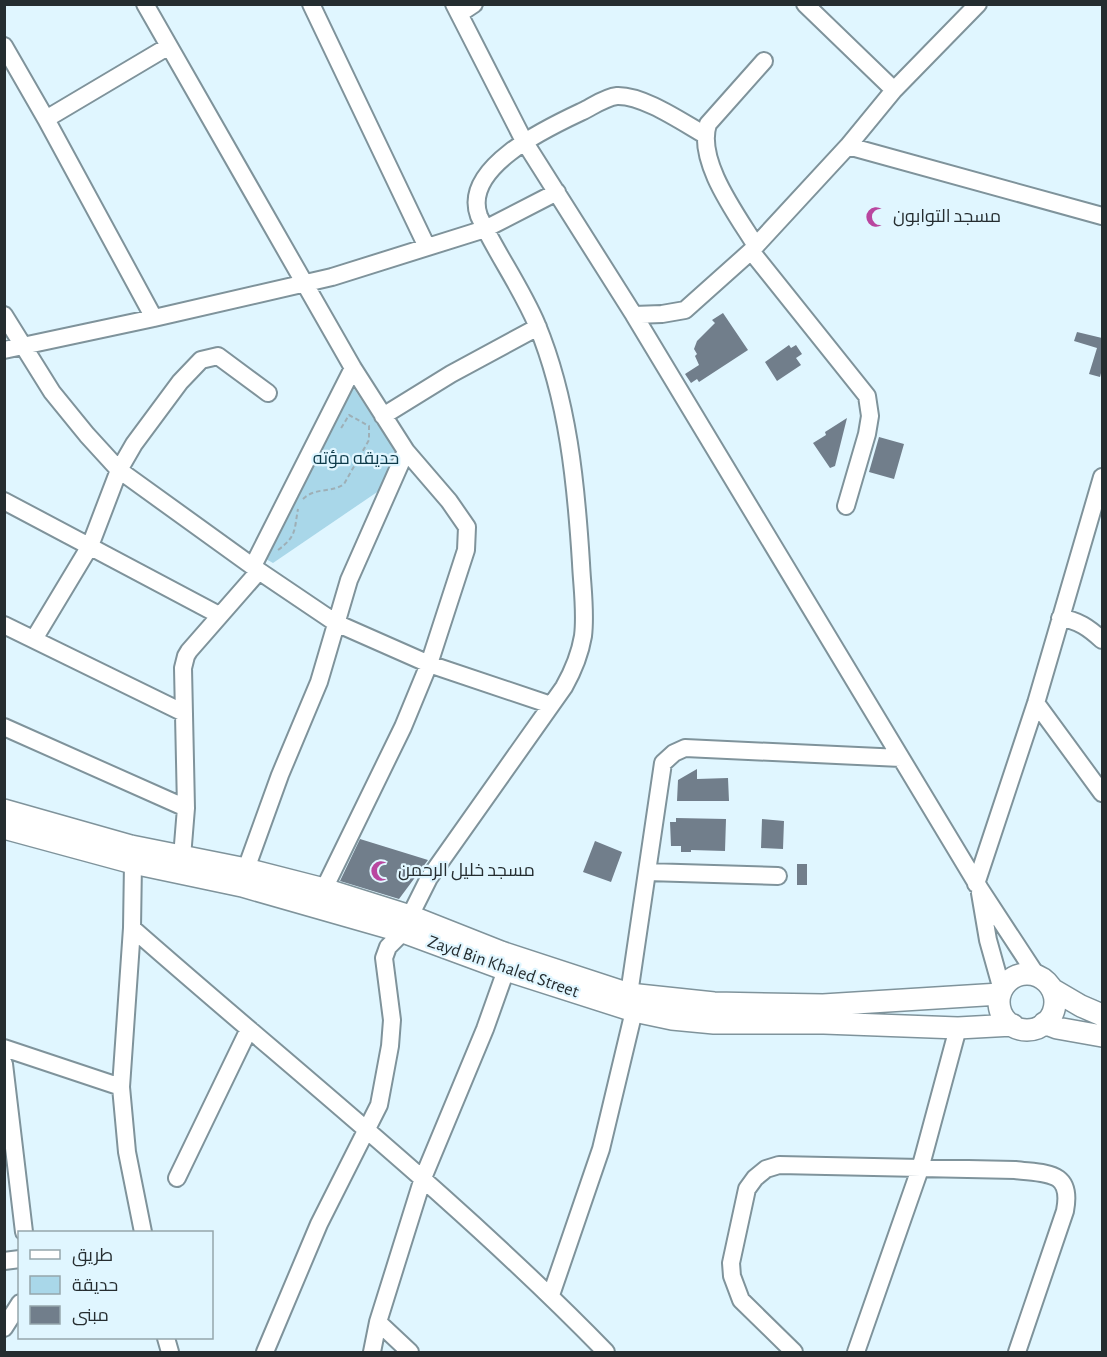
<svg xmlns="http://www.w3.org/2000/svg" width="1107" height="1357" font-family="'Alegreya Sans',Cairo,sans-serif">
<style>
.green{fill:#a9d7e9}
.building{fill:#717e8b}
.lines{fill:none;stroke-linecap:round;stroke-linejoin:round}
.minor-casing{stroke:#7f939b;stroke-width:20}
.major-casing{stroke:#7f939b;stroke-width:24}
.path{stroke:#9eafb6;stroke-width:2;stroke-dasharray:4.5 3;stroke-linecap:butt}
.minor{stroke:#fff;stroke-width:16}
.major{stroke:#fff;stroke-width:21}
.labels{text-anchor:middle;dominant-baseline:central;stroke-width:4.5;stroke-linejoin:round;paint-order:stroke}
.poi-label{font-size:18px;fill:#252d30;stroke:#e0f6ff;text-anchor:start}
.park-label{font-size:18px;fill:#0d3b4a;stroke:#e0f6ff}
.street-label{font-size:18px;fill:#252d30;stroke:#e0f6ff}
</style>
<rect width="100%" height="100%" fill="#e0f6ff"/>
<!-- green -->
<path class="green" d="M351,384L397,454L386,486L273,563L264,558Z"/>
<!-- building -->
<path class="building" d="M723,313L748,350L699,382L697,379L691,383L685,374L699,365L695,356L697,354L694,349L697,341L715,323L712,320Z
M1077,332L1102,338V369L1100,377L1089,374L1097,348L1074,341Z
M789,345L791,348L796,345L802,354L796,358L801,365L777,381L765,362Z
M847,418L835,466L830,468L813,443L826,435L825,432Z
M879,437L904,444L894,479L869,472Z
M697,769V779L728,778L729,801H677L678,780Z
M676,818L726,819L725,851L691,850V852H681V846H671L670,822H676Z
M762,819L784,821L783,849L761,848Z
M360,839L428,860L399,899L340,881Z
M595,841L622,852L611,882L583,872Z
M797,864H807V885H797Z"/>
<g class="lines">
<!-- minor casing -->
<g class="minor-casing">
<path id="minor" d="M145,4L353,368L406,451L449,501L467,527L466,550L429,664L403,727L324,889
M311,4L427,247
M454,4L524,141L634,315L662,314L685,310L751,251L848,146
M805,4L894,90
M978,4L894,90L848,146L1102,216
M459,14L474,4
M4,46L46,119L154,318
M46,119L169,46
M756,246C737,215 696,161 708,124L764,61
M751,251L867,396L870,416L867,434L846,506
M4,315L52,392L87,435L119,470L259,571L336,623L429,664L551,705
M634,315L980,889L1037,976
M4,350L154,318L332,277L485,229L557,192
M383,416L451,374L538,327
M4,501L219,615
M253,566L353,368
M1060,618C1078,620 1089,628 1102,640
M4,625L184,713
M34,639L90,546L119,470L134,444L180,382L201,360L218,356L268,393
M1036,703L1102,793
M4,727L186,808
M182,857L186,808L183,668L186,656L189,651L259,571
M133,863L132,928L121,1087L127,1152L143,1232
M246,869L280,775L319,682L349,580L406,451
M647,872L778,876
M976,884L1036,703L1102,477
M980,893L988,940L1002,990
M410,916L429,878L564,687C573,671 580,654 583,636C586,612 582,586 581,563C576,483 568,400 537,325C521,287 496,253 479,216C461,167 549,127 583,111C593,106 606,97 617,96C643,95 682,122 705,135
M132,928C291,1068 458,1200 606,1352
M629,994L663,763L674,753L685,748L901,758
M4,1048L121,1087
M4,1064L24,1232
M177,1178L249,1029
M4,1261L20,1259
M551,1295L601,1149L634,1011
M378,1322L410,1352
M4,1328L20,1303
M166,1338L170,1352
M265,1352L319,1224L379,1105L390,1046L392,1020L384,958L388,947L403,932
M372,1352L378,1322L423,1178L485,1029L506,970
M794,1352L741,1300L732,1276L731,1263L747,1189L755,1178L766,1169L779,1165L1015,1170C1046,1174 1073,1170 1065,1211L1017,1352
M856,1352L920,1169L958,1028"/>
</g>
<!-- major casing -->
<g class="major-casing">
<path id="major" d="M4,810L131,846L246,869L324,889L410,916L501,952L629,994L714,1003L823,1005L1000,994
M4,828L133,863L242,886L403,932L506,970L634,1011L672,1019L714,1023H824L958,1028L1013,1025
M999 1002a28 28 0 1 1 56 0a28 28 0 1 1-56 0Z
M1052,989L1081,1006L1102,1015
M1044,1023L1057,1028L1102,1036"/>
</g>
<!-- path -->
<path class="path" d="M303,499C315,487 332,493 344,484L369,440V426L349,415L340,430
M278,550C297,536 294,530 298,509"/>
<!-- minor -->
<use href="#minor" class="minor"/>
<!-- major -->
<use href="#major" class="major"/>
</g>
<!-- icons -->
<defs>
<g id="mosque-bare" transform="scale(1.62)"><path d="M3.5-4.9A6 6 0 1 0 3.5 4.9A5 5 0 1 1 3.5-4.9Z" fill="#b9469f" stroke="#e0f6ff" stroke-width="2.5" paint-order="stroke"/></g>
</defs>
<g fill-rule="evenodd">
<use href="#mosque-bare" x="876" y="217"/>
<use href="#mosque-bare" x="381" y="871"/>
</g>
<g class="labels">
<!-- poi labels -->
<g class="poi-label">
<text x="893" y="217">مسجد التوابون</text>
<text x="398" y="871">مسجد خليل الرحمن</text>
</g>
<!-- park labels -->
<g class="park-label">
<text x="356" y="459">حديقه مؤته</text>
</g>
<!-- street labels -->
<g class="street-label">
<text transform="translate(503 967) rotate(19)">Zayd Bin Khaled Street</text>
</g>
</g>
<!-- border -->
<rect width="1107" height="1357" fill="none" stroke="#252d30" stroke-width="12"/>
<!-- legend -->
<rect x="18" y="1231" width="195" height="108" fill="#e0f6ff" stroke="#95a6ac" stroke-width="1.5"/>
<rect x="30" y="1250" width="30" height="9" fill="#ffffff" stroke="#95a6ac" stroke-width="1.5"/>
<text x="72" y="1261" font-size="18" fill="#252d30">طريق</text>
<rect x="30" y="1276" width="30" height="18" fill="#a9d7e9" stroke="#95a6ac" stroke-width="1.5"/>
<text x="72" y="1291" font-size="18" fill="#252d30">حديقة</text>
<rect x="30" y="1306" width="30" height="18" fill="#717e8b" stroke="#95a6ac" stroke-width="1.5"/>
<text x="72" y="1321" font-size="18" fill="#252d30">مبنى</text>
</svg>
